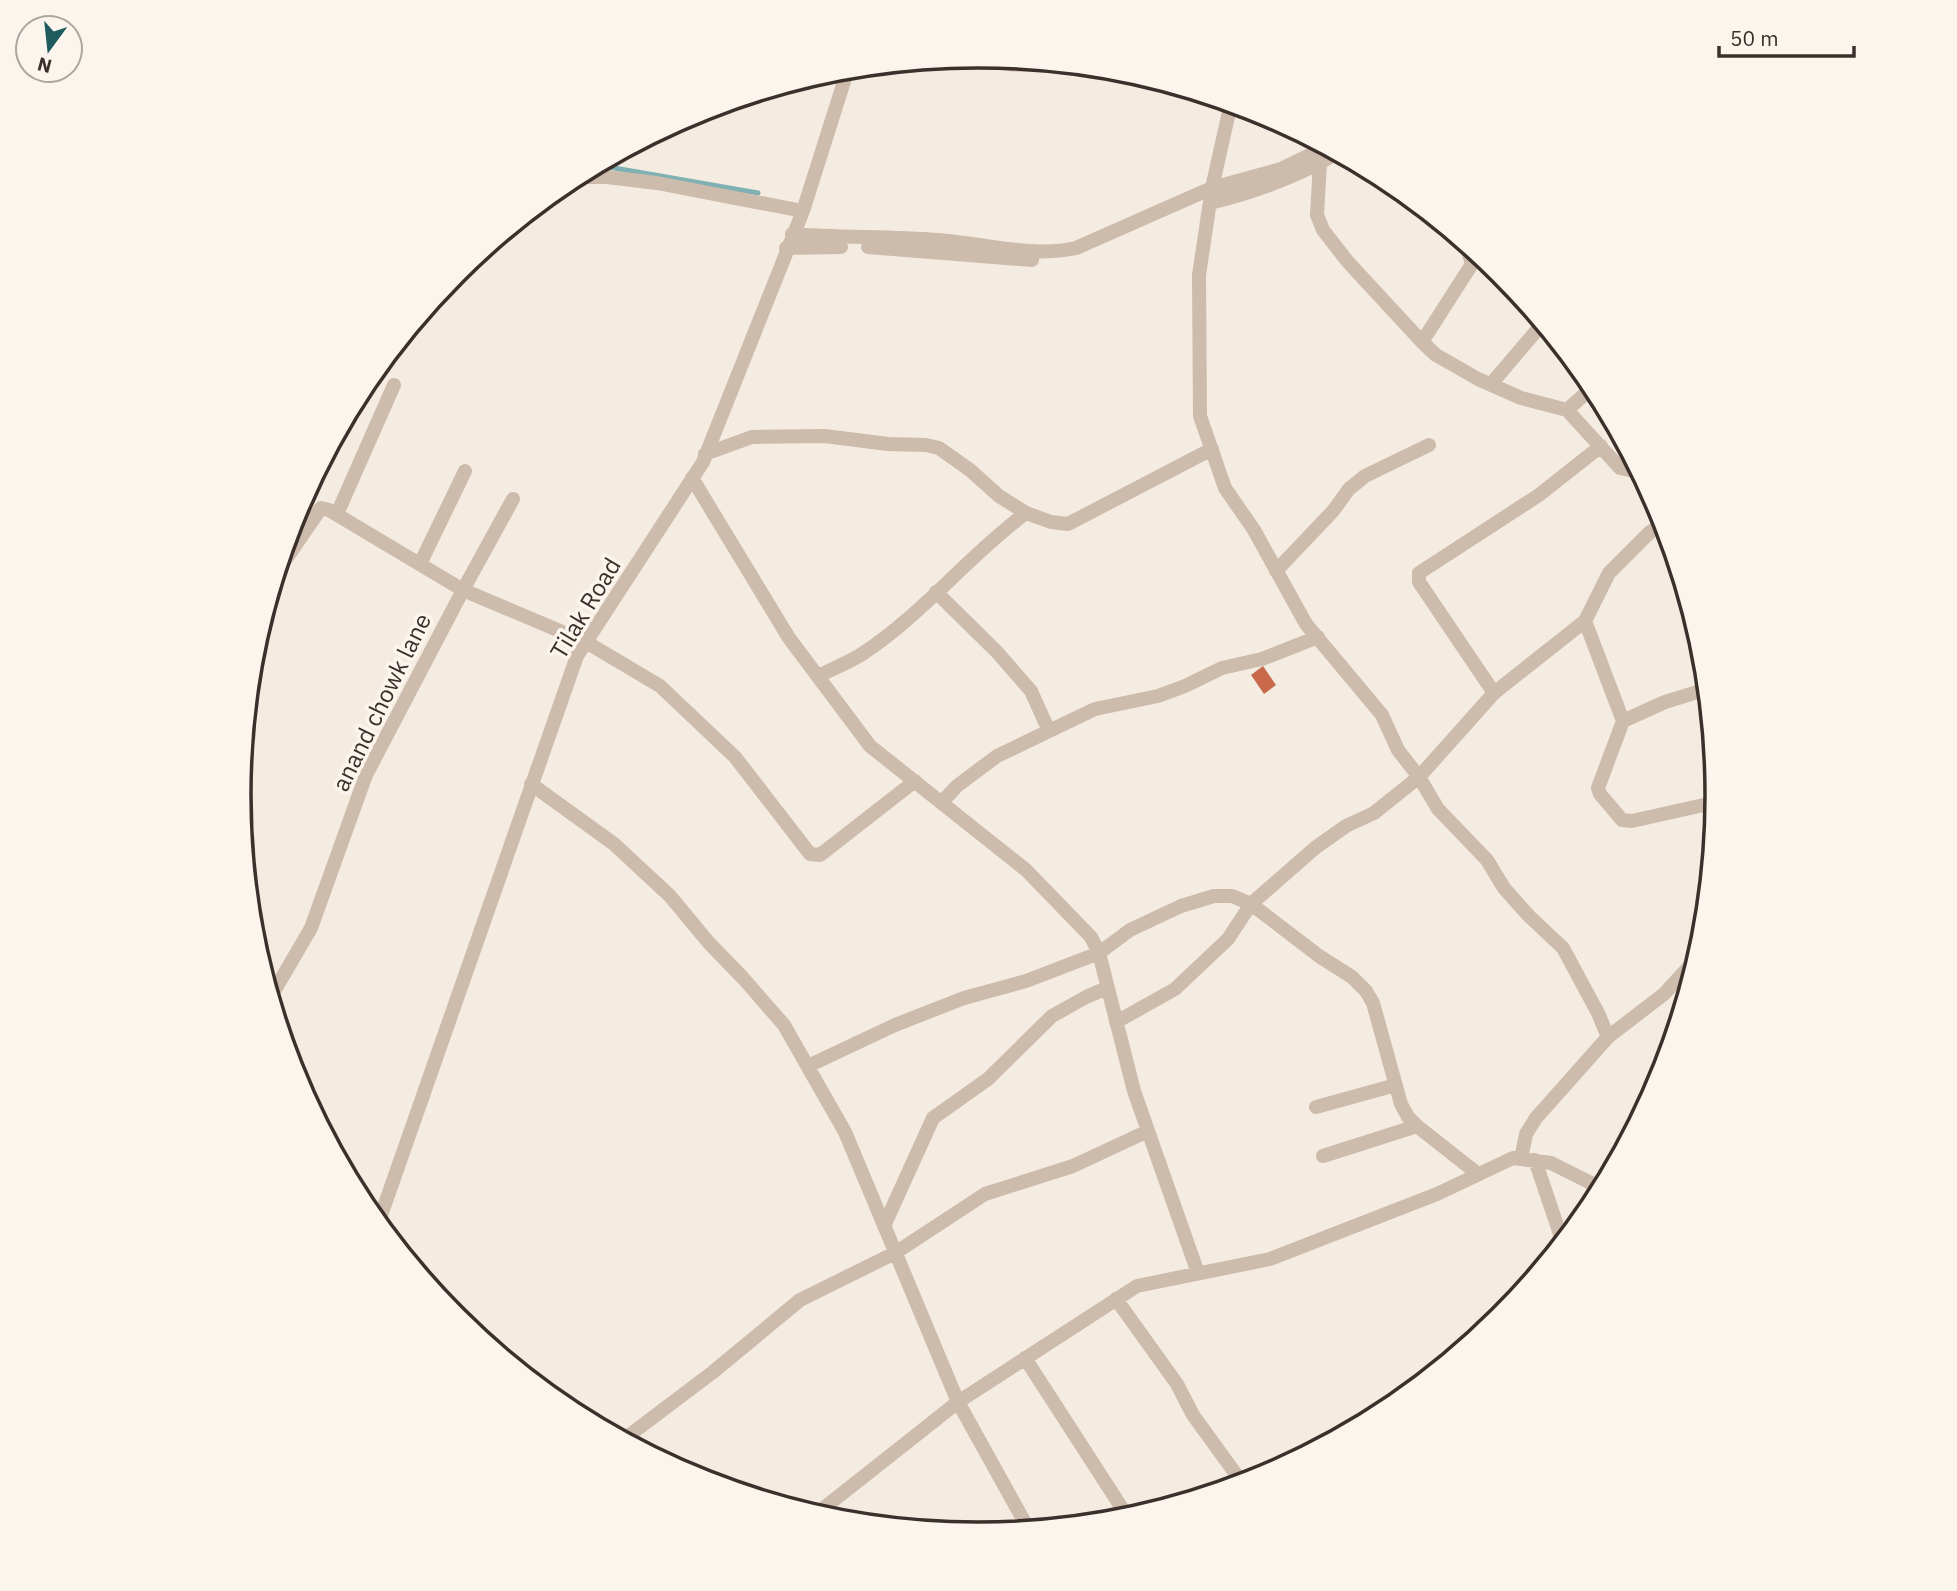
<svg xmlns="http://www.w3.org/2000/svg" width="1957" height="1591" font-family="'IBM Plex Sans',sans-serif">
<style>
.lines{fill:none;stroke-linecap:round;stroke-linejoin:round}
.stream{stroke:#7fb0b2;stroke-width:5}
.building{fill:#c8694b}
.street{stroke:#cdbbac;stroke-width:14}
.labels{text-anchor:middle;dominant-baseline:central;stroke-width:7;stroke-linejoin:round;paint-order:stroke}
.street-label{font-size:24px;fill:#3b302b;stroke:#fbf5ee}
.rim{fill:none;stroke:#3b302b;stroke-width:3.5}
</style>
<rect width="100%" height="100%" fill="#f4ebe1"/>
<g class="lines">
<!-- stream -->
<path class="stream" d="M597,165L758,193"/>
</g>
<!-- building -->
<path class="building" d="M1263,666L1276,685L1264,694L1251,675Z"/>
<g class="lines">
<!-- street -->
<path class="street" d="M994,58C1005,69 1034,63 1050,63
M1231,103L1212,188L1199,275L1200,416L1225,488L1254,530L1306,624L1382,715L1398,750L1419,777L1438,809L1487,860L1504,888L1529,916L1563,948L1598,1013L1608,1037
M1320,163L1317,215L1323,230L1348,262L1422,342L1436,355L1478,379L1521,398L1567,410L1620,468L1629,470L1636,465
M563,184L584,177H607L657,183L803,211
M1210,203C1255,192 1297,177 1337,153
M792,234C840,238 889,236 937,240C984,243 1029,258 1076,248L1212,188L1281,169L1326,147
M868,247L1032,260
M786,248L841,247
M1422,342L1472,264L1468,251
M1491,384L1543,323
M1567,410L1594,386
M705,454L752,437L825,436L888,444L926,445L939,448L970,470L999,496L1026,513L1051,522L1068,524L1212,449
M692,478L789,638L870,746L1026,870L1091,937L1099,953L1134,1091L1198,1273
M337,514L394,385
M420,564L465,471
M1276,571L1333,511L1349,489L1365,476L1429,445
M277,572L321,508L329,510L463,590L513,499
M936,592L997,652L1031,691L1049,731
M1585,621L1623,721L1665,702L1707,689
M818,676C832,669 848,663 862,654C922,615 968,556 1026,513
M1494,693L1419,582V573L1539,495L1601,446
M1623,721L1598,788L1600,794L1622,820L1632,821L1717,802
M531,784L614,844L670,896L709,943L743,978L784,1025L845,1132L958,1402L1029,1530
M942,802L957,786L997,756L1095,709L1158,696L1185,686L1222,668L1262,659L1318,637
M270,994L276,988L311,928L366,775L463,590L586,642L660,686L735,757L810,854L820,855L915,781
M1116,1022L1175,989L1228,939L1251,904L1315,848L1346,826L1374,813L1419,777L1494,693L1585,621L1609,573L1650,532L1665,522
M808,1066L895,1025L964,998L1026,981L1099,953L1130,930L1181,906L1214,896H1232L1251,904L1319,956L1352,977L1366,991L1373,1003L1401,1104L1408,1117L1417,1126L1478,1174
M1316,1107L1396,1085
M1323,1156L1417,1126
M1521,1159L1526,1134L1536,1118L1608,1037L1664,994L1699,956
M1535,1160L1563,1243
M378,1224L577,656L703,462L803,211L848,69
M884,1226L933,1118L988,1079L1052,1016L1086,997L1107,988
M1116,1299L1177,1384L1193,1415L1243,1484
M1025,1358L1129,1519
M623,1440L713,1372L800,1300L895,1253L985,1194L1073,1166L1148,1131
M815,1515L958,1402L1137,1286L1270,1259L1437,1194L1513,1158L1551,1163L1603,1189"/>
</g>
<g class="labels">
<!-- street labels -->
<g class="street-label">
<text transform="translate(585 608) rotate(-59)">Tilak Road</text>
<text transform="translate(381 702) rotate(-64)">anand chowk lane</text>
</g>
</g>
<!-- crop -->
<path d="M0 0H1957V1591H0ZM251 795a727 727 0 1 1 1454 0a727 727 0 1 1-1454 0Z" fill="#fbf5ee" fill-rule="evenodd"/>
<path class="rim" d="M251 795a727 727 0 1 1 1454 0a727 727 0 1 1-1454 0Z"/>
<!-- north arrow -->
<g transform="translate(49 49) rotate(195)"><circle r="33" fill="#fbf5ee" stroke="#aea6a0" stroke-width="2"/>
<path d="M0-5L12 26L0 18L-12 26Z" fill="#1f5a5e"/>
<text y="-10" font-size="19" font-weight="bold" text-anchor="middle" fill="#3b302b">N</text>
</g>
<!-- scale -->
<path d="M1719 46v10h135v-10" fill="none" stroke="#3b302b" stroke-width="3.5"/>
<text x="1730" y="46" font-size="21" fill="#3b302b" stroke="#fbf5ee" stroke-width="5" paint-order="stroke">50 m</text>
</svg>
